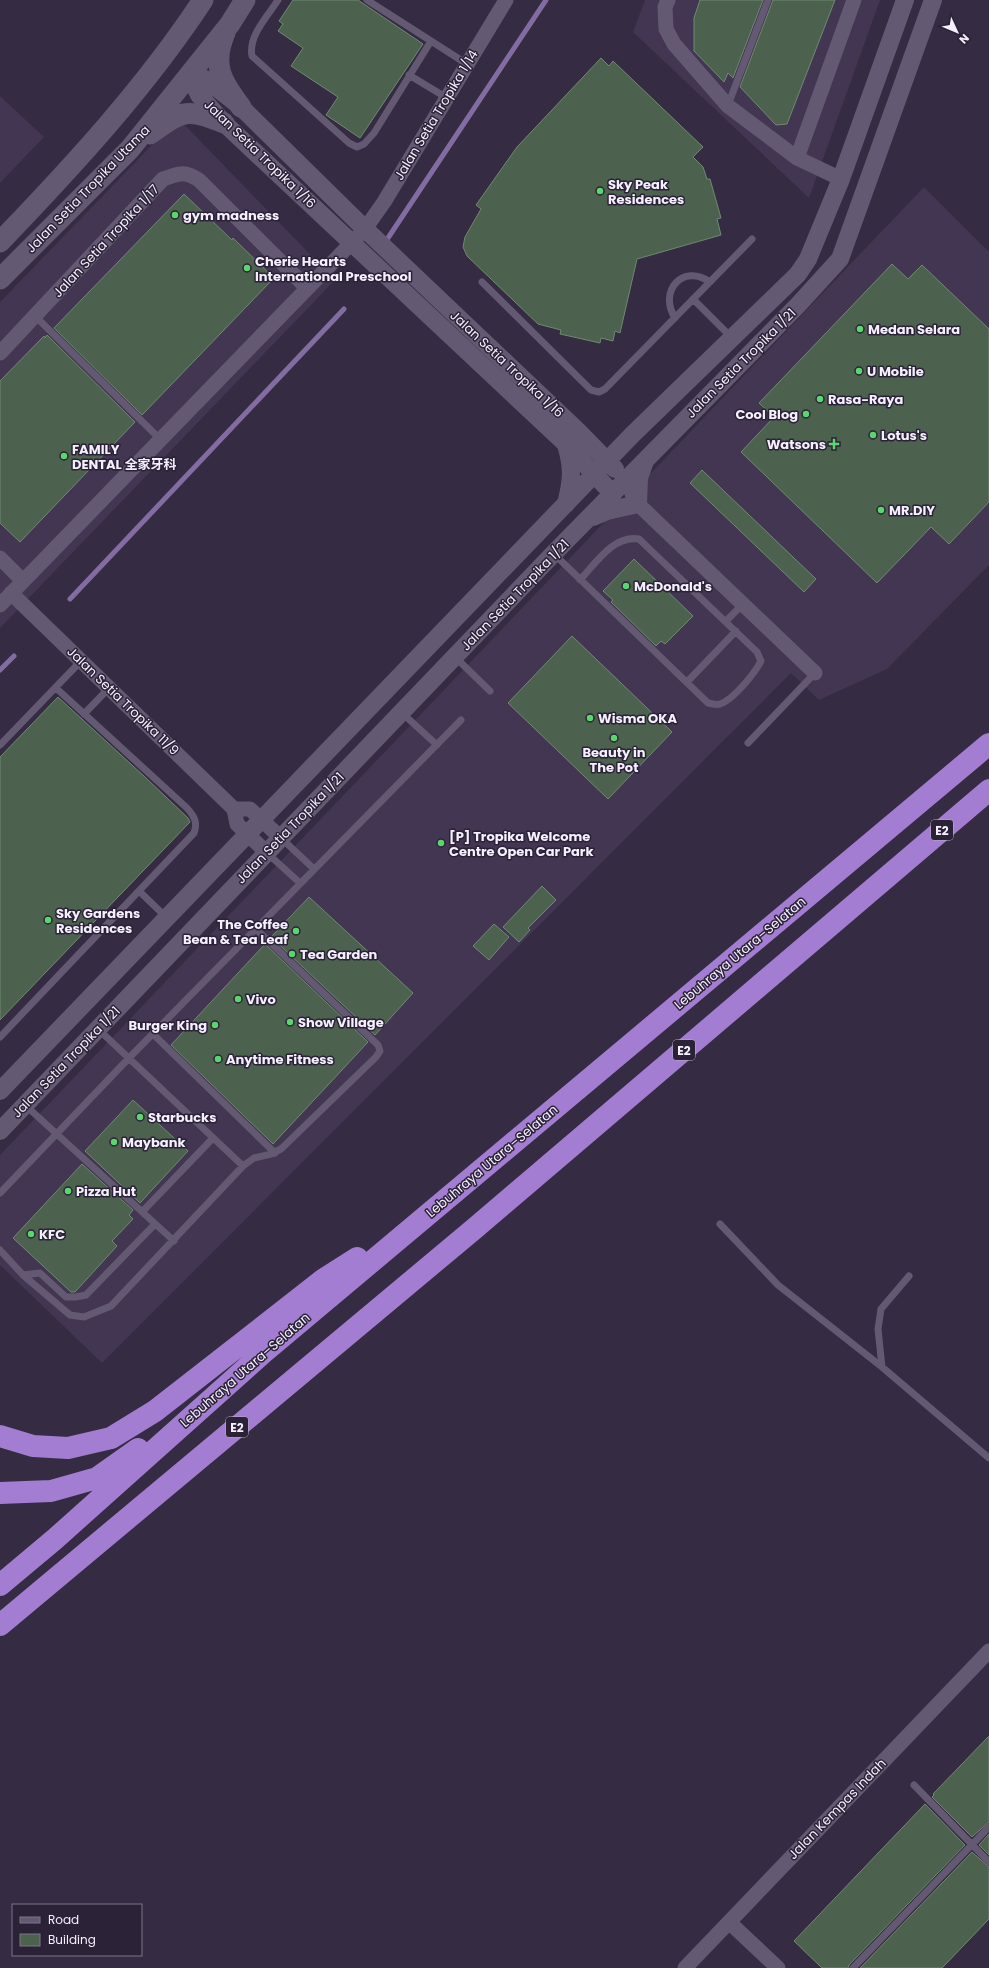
<svg xmlns="http://www.w3.org/2000/svg" width="989" height="1968" font-family="Poppins,'Noto Sans SC',sans-serif">
<style>
.built{fill:#423652}
.lines{fill:none;stroke-linecap:round;stroke-linejoin:round}
.stream{stroke:#836ca1;stroke-width:5}
.building{fill:#4c624e;stroke:#718872}
.service{stroke:#645972;stroke-width:7}
.minor{stroke:#645972;stroke-width:15}
.tertiary{stroke:#645972;stroke-width:18}
.secondary{stroke:#645972;stroke-width:21}
.motorway{stroke:#a27dd1;stroke-width:22}
.poi-dot{fill:#5bd56e;stroke:#2b2237;stroke-width:1.5}
.labels{text-anchor:middle;dominant-baseline:central;stroke-width:3;stroke-linejoin:round;paint-order:stroke}
.shield{fill:#2b2237;stroke:#b8b2c2;stroke-width:1}
.shield-label{font-size:12px;font-weight:bold;fill:#f5effe}
.street-label{font-size:13px;fill:#f5effe;stroke:#2b2237}
.poi-label{font-size:13px;font-weight:bold;fill:#f5effe;stroke:#2b2237;text-anchor:start}
</style>
<rect width="100%" height="100%" fill="#352b42"/>
<!-- built -->
<path class="built" d="M645,0H880L809,198L633,32Z
M0,96L44,137L0,183Z
M178,118L335,280L0,628V302Z
M924,187L989,252V565L887,669L819,700L791,673L102,1363L0,1265V1155Z"/>
<g class="lines">
<!-- stream -->
<path class="stream" d="M386,241L546,0
M70,599L344,309
M0,670L14,656"/>
</g>
<!-- building -->
<path class="building" d="M293,0H358L423,44L360,138L326,115L338,97L291,66L303,48L278,31L283,24L279,21Z
M700,0H763L733,78L728,73L724,82L694,51V18Z
M773,0H835L787,124L776,125L740,87Z
M601,58L609,66L613,61L703,147L693,157L703,167L707,179H710L721,218L717,219L721,235L637,259L620,333L615,331L613,341L601,338L600,343L560,334L561,330L538,324L467,256L463,247L465,237L481,209L476,205L517,147Z
M184,194L232,240L233,238L274,278L142,415L54,328Z
M892,264L908,279L922,265L989,329V502L949,544L931,527L877,583L741,452L774,417L759,403Z
M47,335L135,422L20,542L0,523V381L44,336L45,338Z
M702,470L816,579L804,592L690,483Z
M634,559L693,616L665,644L661,641L656,646L611,602L613,600L603,591Z
M572,636L672,732L608,799L508,703Z
M58,697L145,777L188,818L190,822L0,1020V757Z
M542,886L556,900L528,928L530,930L519,942L503,927Z
M309,897L413,993L375,1035L271,937Z
M494,924L509,937L489,960L473,946Z
M265,944L368,1042L273,1144L171,1045Z
M133,1100L188,1151L140,1203L85,1151Z
M82,1164L133,1210L129,1215L133,1219L112,1241L117,1246L75,1292H71L13,1238Z
M989,1736V1822L972,1837L932,1797L934,1795L933,1794Z
M925,1804L965,1845L849,1965L848,1968H822L794,1941Z
M989,1834V1855L979,1845Z
M972,1852L989,1867V1919L942,1968H860Z"/>
<g class="lines">
<!-- service -->
<path class="service" d="M278,0C268,16 248,36 252,56L349,143L357,147L364,144L374,133L431,41
M367,0L467,64
M409,75L447,98
M728,105L768,0
M482,282L591,390L599,392L605,389L752,239
M693,299L732,338
M35,316L160,439
M675,318C658,291 683,263 710,282
M554,554L708,703C712,704 717,705 720,704C733,700 755,673 761,661L757,652L639,539C613,535 596,563 580,580
M726,621L743,604
M455,657L490,691
M687,682L736,631
M402,713L437,745
M84,714L109,688
M748,743L815,673
M0,745L81,661
M281,838L314,869
M267,853L300,883
M139,891L166,917
M98,1029L243,1166
M153,1034L275,1153
M0,1037L194,833C198,822 194,816 187,808L56,688
M25,1105L174,1241
M0,1193L129,1058L461,720
M142,1212L213,1138
M720,1224L778,1285L882,1367L989,1458
M0,1250L23,1275L70,1315L84,1317L111,1306L243,1166L254,1158L271,1154L281,1149L376,1057L380,1051L378,1045L256,929
M23,1275L40,1273L66,1297H76L86,1295L155,1224
M882,1367L878,1329L881,1309L909,1276
M914,1785L989,1862
M853,1968L989,1827"/>
<!-- minor -->
<path class="minor" d="M668,0L665,7L666,29L674,44L728,106L797,158L841,179
M797,158L854,0
M0,353L163,179C179,174 183,170 199,180L306,287
M632,494L638,504L815,673
M0,558L23,581
M11,593L234,809
M0,605L365,229L384,202L506,0
M234,809H250L281,838
M234,809L237,824L267,853
M729,1922L778,1968
M685,1968L989,1651"/>
<!-- tertiary -->
<path class="tertiary" d="M189,74L205,79L241,107L365,229L579,432L615,469
M189,74L199,95L224,123L566,444L613,494
M566,504C572,480 573,468 566,445
M593,517L607,511L638,504L639,478L645,461
M0,1091L632,435L798,274L808,259L841,179L905,0
M0,1131L554,553L798,305L840,259L933,0"/>
<!-- secondary -->
<path class="secondary" d="M225,33C211,66 222,81 241,107
M150,134C184,110 185,108 224,123
M0,242C73,166 145,88 203,0
M0,279L130,149L230,24L245,0"/>
<!-- motorway -->
<path class="motorway" d="M0,1436L33,1446L68,1448L111,1438L155,1411L324,1279L357,1258
M0,1493L51,1491L97,1478L138,1449
M0,1585L55,1539L264,1352L989,744
M0,1625L474,1229L989,790"/>
</g>
<!-- markers -->
<g class="poi-dot">
<circle cx="600" cy="191" r="4"/>
<circle cx="175" cy="215" r="4"/>
<circle cx="247" cy="268" r="4"/>
<circle cx="860" cy="329" r="4"/>
<circle cx="859" cy="371" r="4"/>
<circle cx="820" cy="399" r="4"/>
<circle cx="806" cy="414" r="4"/>
<circle cx="873" cy="435" r="4"/>
<path d="M832 438h4v4h4v4h-4v4h-4v-4h-4v-4h4z"/>
<circle cx="64" cy="456" r="4"/>
<circle cx="881" cy="510" r="4"/>
<circle cx="626" cy="586" r="4"/>
<circle cx="590" cy="718" r="4"/>
<circle cx="614" cy="738" r="4"/>
<circle cx="441" cy="843" r="4"/>
<circle cx="48" cy="920" r="4"/>
<circle cx="296" cy="931" r="4"/>
<circle cx="292" cy="954" r="4"/>
<circle cx="238" cy="999" r="4"/>
<circle cx="290" cy="1022" r="4"/>
<circle cx="215" cy="1025" r="4"/>
<circle cx="218" cy="1059" r="4"/>
<circle cx="140" cy="1117" r="4"/>
<circle cx="114" cy="1142" r="4"/>
<circle cx="68" cy="1191" r="4"/>
<circle cx="31" cy="1234" r="4"/>
</g>
<g class="labels">
<!-- shield labels -->
<g class="shield">
<rect x="931" y="820" width="22" height="20" rx="3"/>
<rect x="673" y="1040" width="22" height="20" rx="3"/>
<rect x="226" y="1417" width="22" height="20" rx="3"/>
</g>
<g class="shield-label">
<text x="942" y="830">E2</text>
<text x="684" y="1050">E2</text>
<text x="237" y="1427">E2</text>
</g>
<!-- street labels -->
<g class="street-label">
<text transform="translate(436 115) rotate(-59)">Jalan Setia Tropika 1/14</text>
<text transform="translate(260 154) rotate(44)">Jalan Setia Tropika 1/16</text>
<text transform="translate(88 189) rotate(-46)">Jalan Setia Tropika Utama</text>
<text transform="translate(106 241) rotate(-47)">Jalan Setia Tropika 1/17</text>
<text transform="translate(741 363) rotate(-45)">Jalan Setia Tropika 1/21</text>
<text transform="translate(507 364) rotate(43)">Jalan Setia Tropika 1/16</text>
<text transform="translate(515 595) rotate(-46)">Jalan Setia Tropika 1/21</text>
<text transform="translate(123 701) rotate(44)">Jalan Setia Tropika 11/9</text>
<text transform="translate(290 828) rotate(-46)">Jalan Setia Tropika 1/21</text>
<text transform="translate(740 953) rotate(-40)">Lebuhraya Utara–Selatan</text>
<text transform="translate(66 1062) rotate(-46)">Jalan Setia Tropika 1/21</text>
<text transform="translate(492 1161) rotate(-40)">Lebuhraya Utara–Selatan</text>
<text transform="translate(245 1370) rotate(-41)">Lebuhraya Utara–Selatan</text>
<text transform="translate(837 1809) rotate(-46)">Jalan Kempas Indah</text>
</g>
<!-- poi labels -->
<g class="poi-label">
<text x="608" y="184">Sky Peak<tspan x="608" dy="15">Residences</tspan></text>
<text x="183" y="215">gym madness</text>
<text x="255" y="261">Cherie Hearts<tspan x="255" dy="15">International Preschool</tspan></text>
<text x="868" y="329">Medan Selara</text>
<text x="867" y="371">U Mobile</text>
<text x="828" y="399">Rasa-Raya</text>
<text x="798" y="414" text-anchor="end">Cool Blog</text>
<text x="881" y="435">Lotus's</text>
<text x="826" y="444" text-anchor="end">Watsons</text>
<text x="72" y="449">FAMILY<tspan x="72" dy="15">DENTAL 全家牙科</tspan></text>
<text x="889" y="510">MR.DIY</text>
<text x="634" y="586">McDonald's</text>
<text x="598" y="718">Wisma OKA</text>
<text x="614" y="752" text-anchor="middle">Beauty in<tspan x="614" dy="15">The Pot</tspan></text>
<text x="449" y="836">[P] Tropika Welcome<tspan x="449" dy="15">Centre Open Car Park</tspan></text>
<text x="56" y="913">Sky Gardens<tspan x="56" dy="15">Residences</tspan></text>
<text x="288" y="924" text-anchor="end">The Coffee<tspan x="288" dy="15">Bean &amp; Tea Leaf</tspan></text>
<text x="300" y="954">Tea Garden</text>
<text x="246" y="999">Vivo</text>
<text x="298" y="1022">Show Village</text>
<text x="207" y="1025" text-anchor="end">Burger King</text>
<text x="226" y="1059">Anytime Fitness</text>
<text x="148" y="1117">Starbucks</text>
<text x="122" y="1142">Maybank</text>
<text x="76" y="1191">Pizza Hut</text>
<text x="39" y="1234">KFC</text>
</g>
</g>
<!-- legend -->
<rect x="12" y="1904" width="130" height="52" fill="#2b2237" stroke="#7c7487"/>
<rect x="20" y="1917" width="20" height="6" fill="#645972" stroke="#7c7487"/>
<text x="48" y="1924" font-size="12" fill="#f5effe">Road</text>
<rect x="20" y="1934" width="20" height="12" fill="#4c624e" stroke="#7c7487"/>
<text x="48" y="1944" font-size="12" fill="#f5effe">Building</text>
<!-- north arrow -->
<g transform="translate(957 32) rotate(134)" stroke="#2b2237" stroke-width="3" paint-order="stroke">
<path d="M0-3L7 15L0 10L-7 15Z" fill="#f5effe"/>
<text y="-6" font-size="11" font-weight="bold" text-anchor="middle" fill="#f5effe">N</text>
</g>
</svg>
